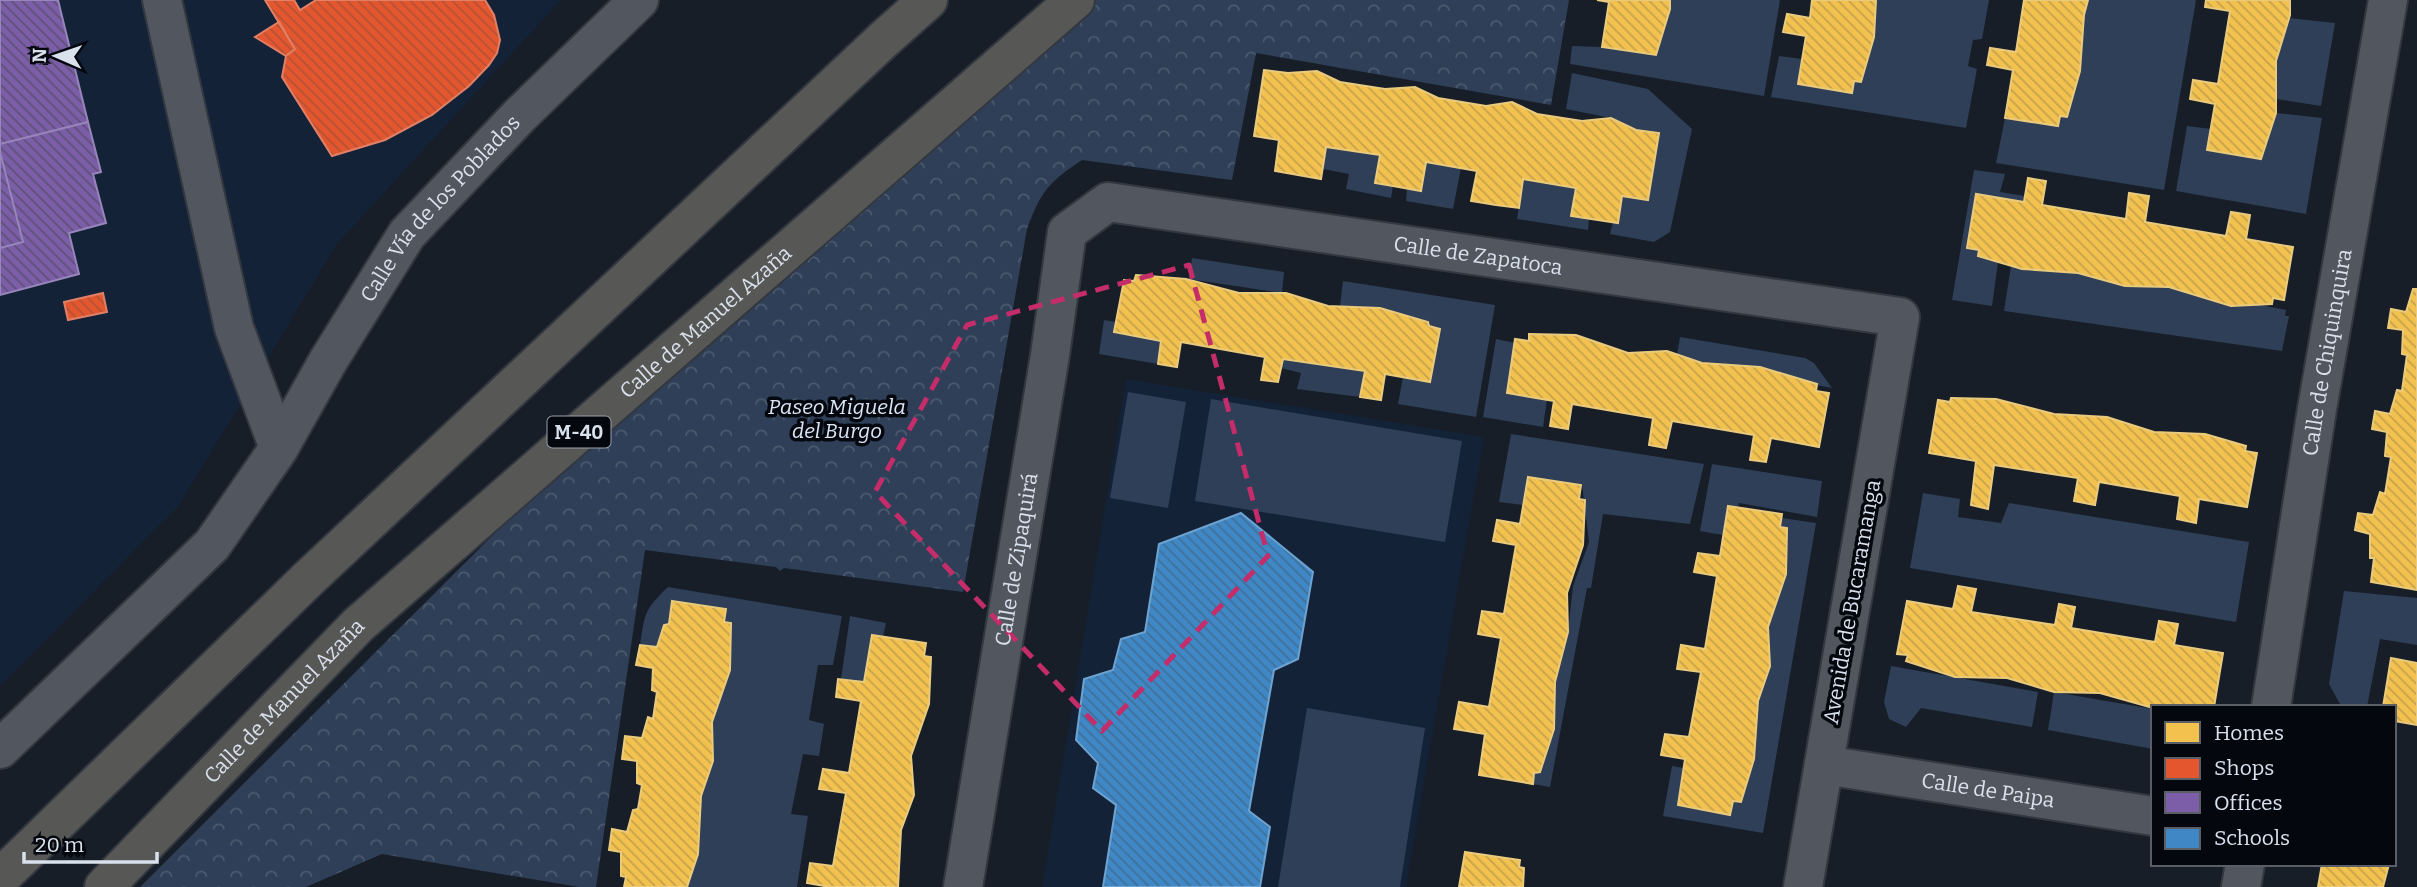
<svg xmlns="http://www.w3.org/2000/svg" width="2417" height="887" font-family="Bitter,serif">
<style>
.built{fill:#142237}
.green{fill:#2e3f57}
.park{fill:url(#park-crowns)}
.homes{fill:url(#homes-back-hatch);stroke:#eacb7e;stroke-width:2}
.shops{fill:url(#shops-back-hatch);stroke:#e18067;stroke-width:2}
.offices{fill:url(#offices-back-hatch);stroke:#9785bc;stroke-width:2}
.schools{fill:url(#schools-back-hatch);stroke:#6da3d1;stroke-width:2}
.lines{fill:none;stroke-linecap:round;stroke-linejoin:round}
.minor-casing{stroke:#333840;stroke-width:42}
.motorway-casing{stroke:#333840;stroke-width:42}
.minor{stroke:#52575f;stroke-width:38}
.motorway{stroke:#575755;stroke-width:38}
.marked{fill:none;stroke:#c42c6a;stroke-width:5;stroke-dasharray:14 9;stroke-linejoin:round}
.labels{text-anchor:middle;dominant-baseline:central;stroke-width:7;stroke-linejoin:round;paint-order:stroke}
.shield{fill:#04070e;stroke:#99a0aa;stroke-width:2}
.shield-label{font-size:19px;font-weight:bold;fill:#d9e1ed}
.street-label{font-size:21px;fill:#d9e1ed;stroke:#04070e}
.park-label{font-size:21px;font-style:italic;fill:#dbe5f4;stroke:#04070e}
</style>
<defs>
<pattern id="park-crowns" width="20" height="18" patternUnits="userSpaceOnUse" patternTransform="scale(1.75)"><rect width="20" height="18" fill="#2e3f57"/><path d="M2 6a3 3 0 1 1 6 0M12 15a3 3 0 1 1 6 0" fill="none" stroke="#4c5a6f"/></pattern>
<pattern id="homes-back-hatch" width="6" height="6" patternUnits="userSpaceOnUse" patternTransform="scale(1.75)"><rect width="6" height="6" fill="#f2c14e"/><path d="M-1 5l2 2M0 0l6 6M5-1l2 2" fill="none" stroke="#c6a24c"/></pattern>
<pattern id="shops-back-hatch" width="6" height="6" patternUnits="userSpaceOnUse" patternTransform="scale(1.75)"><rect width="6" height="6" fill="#e4572e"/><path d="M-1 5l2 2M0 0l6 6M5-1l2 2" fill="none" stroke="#b35136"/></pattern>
<pattern id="offices-back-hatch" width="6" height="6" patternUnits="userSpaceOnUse" patternTransform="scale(1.75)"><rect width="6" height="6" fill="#7b5ea7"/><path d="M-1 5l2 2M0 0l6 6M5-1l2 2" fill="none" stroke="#5e5177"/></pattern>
<pattern id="schools-back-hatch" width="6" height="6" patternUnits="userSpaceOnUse" patternTransform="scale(1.75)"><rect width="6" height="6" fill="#3f88c5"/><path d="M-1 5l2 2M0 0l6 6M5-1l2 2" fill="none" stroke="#407099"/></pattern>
</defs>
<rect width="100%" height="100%" fill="#171e28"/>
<!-- built -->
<path class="built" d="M0,0H561L337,244L178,507L0,686Z
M1126,379L1484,437L1406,887H1042Z"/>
<!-- green -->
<path class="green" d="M1670,0H1780L1764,96L1570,64L1572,46L1602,47L1656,55L1670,9Z
M1876,0H1989L1982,39L1973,40L1968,66L1977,69L1966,128L1771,97L1779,56L1802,59L1852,91L1854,81L1861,82L1874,37Z
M2088,0H2196L2164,190L1996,163L2005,118L2058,126L2060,116H2067L2080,71L2084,15Z
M2289,18L2335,23L2321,106L2276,99V61Z
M1572,73L1648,89L1692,129L1670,232L1654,242L1610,234L1613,222L1618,223L1622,196L1649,199L1659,133L1636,130L1611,118L1566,109Z
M2276,113L2322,118L2306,214L2176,191L2187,126L2211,129L2208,150L2261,159Z
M1326,147L1380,155L1375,183L1393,186L1391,198L1346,189L1349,174L1323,169Z
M1426,162L1461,168L1453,209L1406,201L1407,189L1421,190Z
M1974,170L2005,174L2000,192L2025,196L2024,202L1968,248L1979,250L1978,257L1998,262L1992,306L1952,300Z
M1523,179L1576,188L1571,215L1589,219L1588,230L1517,219Z
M1192,258L1284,272L1282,293L1189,279Z
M2011,266L2022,269L2078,273L2125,286L2169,287L2231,306L2260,305L2286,310L2285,316H2289L2282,351L2004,311Z
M1343,281L1495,305L1476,417L1398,404L1403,377L1430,381L1439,329L1429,326L1428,321L1380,308L1340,306Z
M1104,320L1116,322L1115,332L1161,341L1158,364L1099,354Z
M1680,337L1805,358L1814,363L1832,388L1702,363L1677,355Z
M1496,339L1515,343L1507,393L1547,400L1543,427L1483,417Z
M1283,359L1365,371L1360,397L1297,389L1301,373L1281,368Z
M1128,392L1186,402L1168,508L1110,498Z
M1211,399L1462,441L1445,542L1195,501Z
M1511,434L1704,464L1690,524L1603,514L1591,588H1587L1550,787L1533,784L1534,773L1540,772L1554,729L1555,682L1568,632L1573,586L1589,542L1582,485L1529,477L1523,505L1499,502Z
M1712,464L1822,481L1817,517L1739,503L1738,507L1728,506L1723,535L1700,531Z
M1923,493L1960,499L1958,517L2001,523L2009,503L2249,542L2236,622L1910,568Z
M1782,518L1816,523L1763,833L1663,816L1672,766L1683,768L1678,805L1741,802L1754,759L1758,701L1768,627L1786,574L1787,528L1780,527Z
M668,587L842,616L833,665H818L809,720L824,724L819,756L803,754L791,814L808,816L797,887H687L698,854L701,796L713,761L712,722L731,623L724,622L726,609L673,601L669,624L664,625L657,647L640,645C645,613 644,610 668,587Z
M2344,591L2417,598V645L2380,639L2367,707L2340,704L2329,684Z
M850,616L886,623L883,637L872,635L864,682L841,679Z
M1891,666L2038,692L2032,727L1921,708L1906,727L1889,719L1884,702Z
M2054,692L2153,709V749L2048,730Z
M1307,708L1425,728L1400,887H1278Z"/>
<!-- park -->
<path class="park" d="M1065,0H1569L1551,105L1256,53L1232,180L1082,160C1049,182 1041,191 1027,229L963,592L784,568L780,571L776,567L645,550L596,887H579L382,854L306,887H140L519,509Z"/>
<!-- homes -->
<path class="homes" d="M1597,0H1670V9L1656,55L1602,47L1609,2Z
M1812,0H1876L1874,37L1861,82L1854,81L1852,93L1798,84L1806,36L1783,32L1787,14L1810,18Z
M2024,0H2088L2084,15L2080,71L2067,117L2060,116L2058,126L2005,118L2013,70L1987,65L1990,48L2016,52Z
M2206,0H2290V15L2276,61V113L2261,159L2207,150L2215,104L2190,99L2193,80L2218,84L2230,11L2205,7Z
M1264,70L1288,73L1317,71L1340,82L1385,89L1415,87L1438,98L1486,106L1512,102L1537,114L1582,121L1611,118L1636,130L1659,133L1648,200L1622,196L1618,223L1571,216L1576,188L1523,179L1519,208L1496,205L1471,201L1477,171L1426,162L1421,191L1393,186L1375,183L1380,155L1326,147L1321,179L1275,171L1279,140L1254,136Z
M2028,178L2046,181L2042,205L2126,219L2129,193L2149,196L2145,222L2226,236L2231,212L2250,215L2246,239L2293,247L2284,300L2273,298L2272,304L2231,306L2169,287L2125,286L2078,273L2022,269L1978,256L1979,250L1967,248L1976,194L2024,202Z
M1136,275L1186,279L1239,293H1286L1328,306L1380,308L1428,322L1429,326L1440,329L1430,382L1385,374L1381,400L1360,397L1365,371L1283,359L1278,382L1261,380L1265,357L1181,342L1177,367L1158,364L1161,341L1114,332L1124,280L1134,281Z
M2413,289H2417V590L2371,582L2374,558H2370V534L2355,530L2358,513L2373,515L2380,492L2385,494L2391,457L2385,456L2387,432L2372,429L2375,411L2390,414L2397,390L2402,391L2407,355L2402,354L2403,330L2388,328L2391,309L2406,312Z
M1529,334L1576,335L1628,353L1667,351L1702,363L1760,367L1817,384L1816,391L1829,393L1819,447L1771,438L1766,462L1750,460L1754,435L1672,421L1666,448L1649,445L1653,418L1572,404L1568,429L1550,426L1554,401L1507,393L1515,339L1529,341Z
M1951,398L1996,399L2054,414L2107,417L2154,432L2205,434L2246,446L2245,451L2257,453L2247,507L2199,499L2196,523L2177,519L2180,496L2099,482L2095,505L2074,501L2078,478L1994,465L1988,509L1971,505L1976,461L1929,453L1938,400L1950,402Z
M1528,477L1581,485L1579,499L1585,500L1583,545L1567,593L1568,632L1555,682L1554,729L1540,772L1534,773L1533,784L1479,775L1485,734L1454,729L1459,702L1489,707L1501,638L1478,634L1482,611L1504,614L1516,545L1493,541L1497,520L1520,524Z
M1728,506L1782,514L1780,527L1787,528L1786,574L1768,627L1770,666L1758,701L1754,759L1741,802L1733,801L1730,815L1678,805L1685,759L1661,755L1665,734L1689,737L1701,672L1677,669L1681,645L1705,649L1717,576L1694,572L1698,553L1720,556Z
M1958,586L1976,589L1971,612L2055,625L2059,604L2075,607L2071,628L2155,642L2159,621L2178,624L2174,645L2223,653L2214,707L2153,708L2100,693L2054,692L2007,678L1955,677L1906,661L1908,655L1897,654L1907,601L1953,609Z
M672,601L726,609L724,622L731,623L730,670L712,722L713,761L701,796L698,854L687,887H624L626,877L621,876V852L609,850L612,829L627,832L633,810L638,809L642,785L637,783V761L622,759L625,736L642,738L648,717L653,719L657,692L652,690L653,668L636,665L640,645L657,647L664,625L669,624Z
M872,635L926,643L924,656L931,657L929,704L911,756L914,795L901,830L898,887H830L807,883L810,863L833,866L846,793L819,789L823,769L849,773L861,701L836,697L838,679L864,682Z
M2391,658L2417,663V725L2394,721V707H2383Z
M1465,852L1520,860L1519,867L1524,868L1523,887H1459Z
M2322,864H2389L2383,887H2318Z"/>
<!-- shops -->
<path class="shops" d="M265,0H294L300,10L316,0H485L494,15L500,40L497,53L489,65L469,86L432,115L385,140L332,156L282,77L286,56L295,49Z
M279,22L295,49L286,56L255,37Z
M103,293L107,312L68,320L64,302Z"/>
<!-- offices -->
<path class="offices" d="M0,0H58L88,122L0,144Z
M88,122L101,172L93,174L106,223L69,233L79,274L0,295V248L23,242L0,152V144Z
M0,152L23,242L0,248Z"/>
<!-- schools -->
<path class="schools" d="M1241,513L1313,572L1298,659L1274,670L1249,811L1270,827L1260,887H1103L1116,805L1093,788L1098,763L1076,740L1084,679L1113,670L1121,639L1145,632L1159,544Z"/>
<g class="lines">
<!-- minor casing -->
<g class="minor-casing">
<g id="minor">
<path d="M162,0L234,328L279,448"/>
<path id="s1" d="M2271,707L2317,409L2388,0"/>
<path id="s2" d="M0,749L212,545L279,448L328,361L407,234L520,115L639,0"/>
<path id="s3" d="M1824,765L2153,816"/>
<path id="s4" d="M963,887L1050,355L1067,232L1108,202L1900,317L1803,887"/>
<path d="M2241,887L2245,864"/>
</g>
</g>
<!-- motorway casing -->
<g class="motorway-casing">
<g id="motorway">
<path d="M0,878L308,579L883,40L928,0"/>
<path id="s5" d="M104,887L358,625L1075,0"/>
</g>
</g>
<!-- minor -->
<use href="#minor" class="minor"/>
<!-- motorway -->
<use href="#motorway" class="motorway"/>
</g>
<!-- marked area -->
<path class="marked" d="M1189,265L1268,556L1102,731L875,492L967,325Z"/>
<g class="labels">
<!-- shield labels -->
<rect class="shield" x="547.5" y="416.5" width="63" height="31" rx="5"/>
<g class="shield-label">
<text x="579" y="432">M-40</text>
</g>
<!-- street labels -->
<g class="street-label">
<text stroke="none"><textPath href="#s2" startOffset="702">Calle Vía de los Poblados</textPath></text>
<text stroke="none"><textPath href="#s4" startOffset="1088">Calle de Zapatoca</textPath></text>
<text stroke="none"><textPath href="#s5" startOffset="826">Calle de Manuel Azaña</textPath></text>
<text stroke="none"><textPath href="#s1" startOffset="359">Calle de Chiquinquira</textPath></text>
<text stroke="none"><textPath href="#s4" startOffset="332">Calle de Zipaquirá</textPath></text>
<text transform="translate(1852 602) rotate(-80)">Avenida de Bucaramanga</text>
<text stroke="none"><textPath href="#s5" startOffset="259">Calle de Manuel Azaña</textPath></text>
<text stroke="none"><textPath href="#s3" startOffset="166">Calle de Paipa</textPath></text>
</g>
<!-- park labels -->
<g class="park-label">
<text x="837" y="407">Paseo Miguela<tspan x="837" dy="24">del Burgo</tspan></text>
</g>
</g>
<!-- legend -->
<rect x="2151" y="705" width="245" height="161" fill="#04070e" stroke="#595e67" stroke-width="2"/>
<rect x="2165" y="722" width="35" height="21" fill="#f2c14e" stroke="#595e67" stroke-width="2"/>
<text x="2214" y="740" font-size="21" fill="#d9e1ed">Homes</text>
<rect x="2165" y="758" width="35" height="21" fill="#e4572e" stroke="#595e67" stroke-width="2"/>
<text x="2214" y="775" font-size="21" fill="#d9e1ed">Shops</text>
<rect x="2165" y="792" width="35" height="21" fill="#7b5ea7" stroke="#595e67" stroke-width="2"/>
<text x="2214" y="810" font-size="21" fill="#d9e1ed">Offices</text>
<rect x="2165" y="828" width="35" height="21" fill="#3f88c5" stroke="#595e67" stroke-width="2"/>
<text x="2214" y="845" font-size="21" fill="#d9e1ed">Schools</text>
<!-- north arrow -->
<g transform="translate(56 56) rotate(272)" stroke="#04070e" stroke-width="5" paint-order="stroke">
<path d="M0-5L12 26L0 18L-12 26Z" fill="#d9e1ed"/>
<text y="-10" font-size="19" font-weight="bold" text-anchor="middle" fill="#d9e1ed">N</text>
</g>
<!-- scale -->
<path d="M24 852v10h133v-10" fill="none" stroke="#d9e1ed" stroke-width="3.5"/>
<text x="35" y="852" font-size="21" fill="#d9e1ed" stroke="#04070e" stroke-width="5" paint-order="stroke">20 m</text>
</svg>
